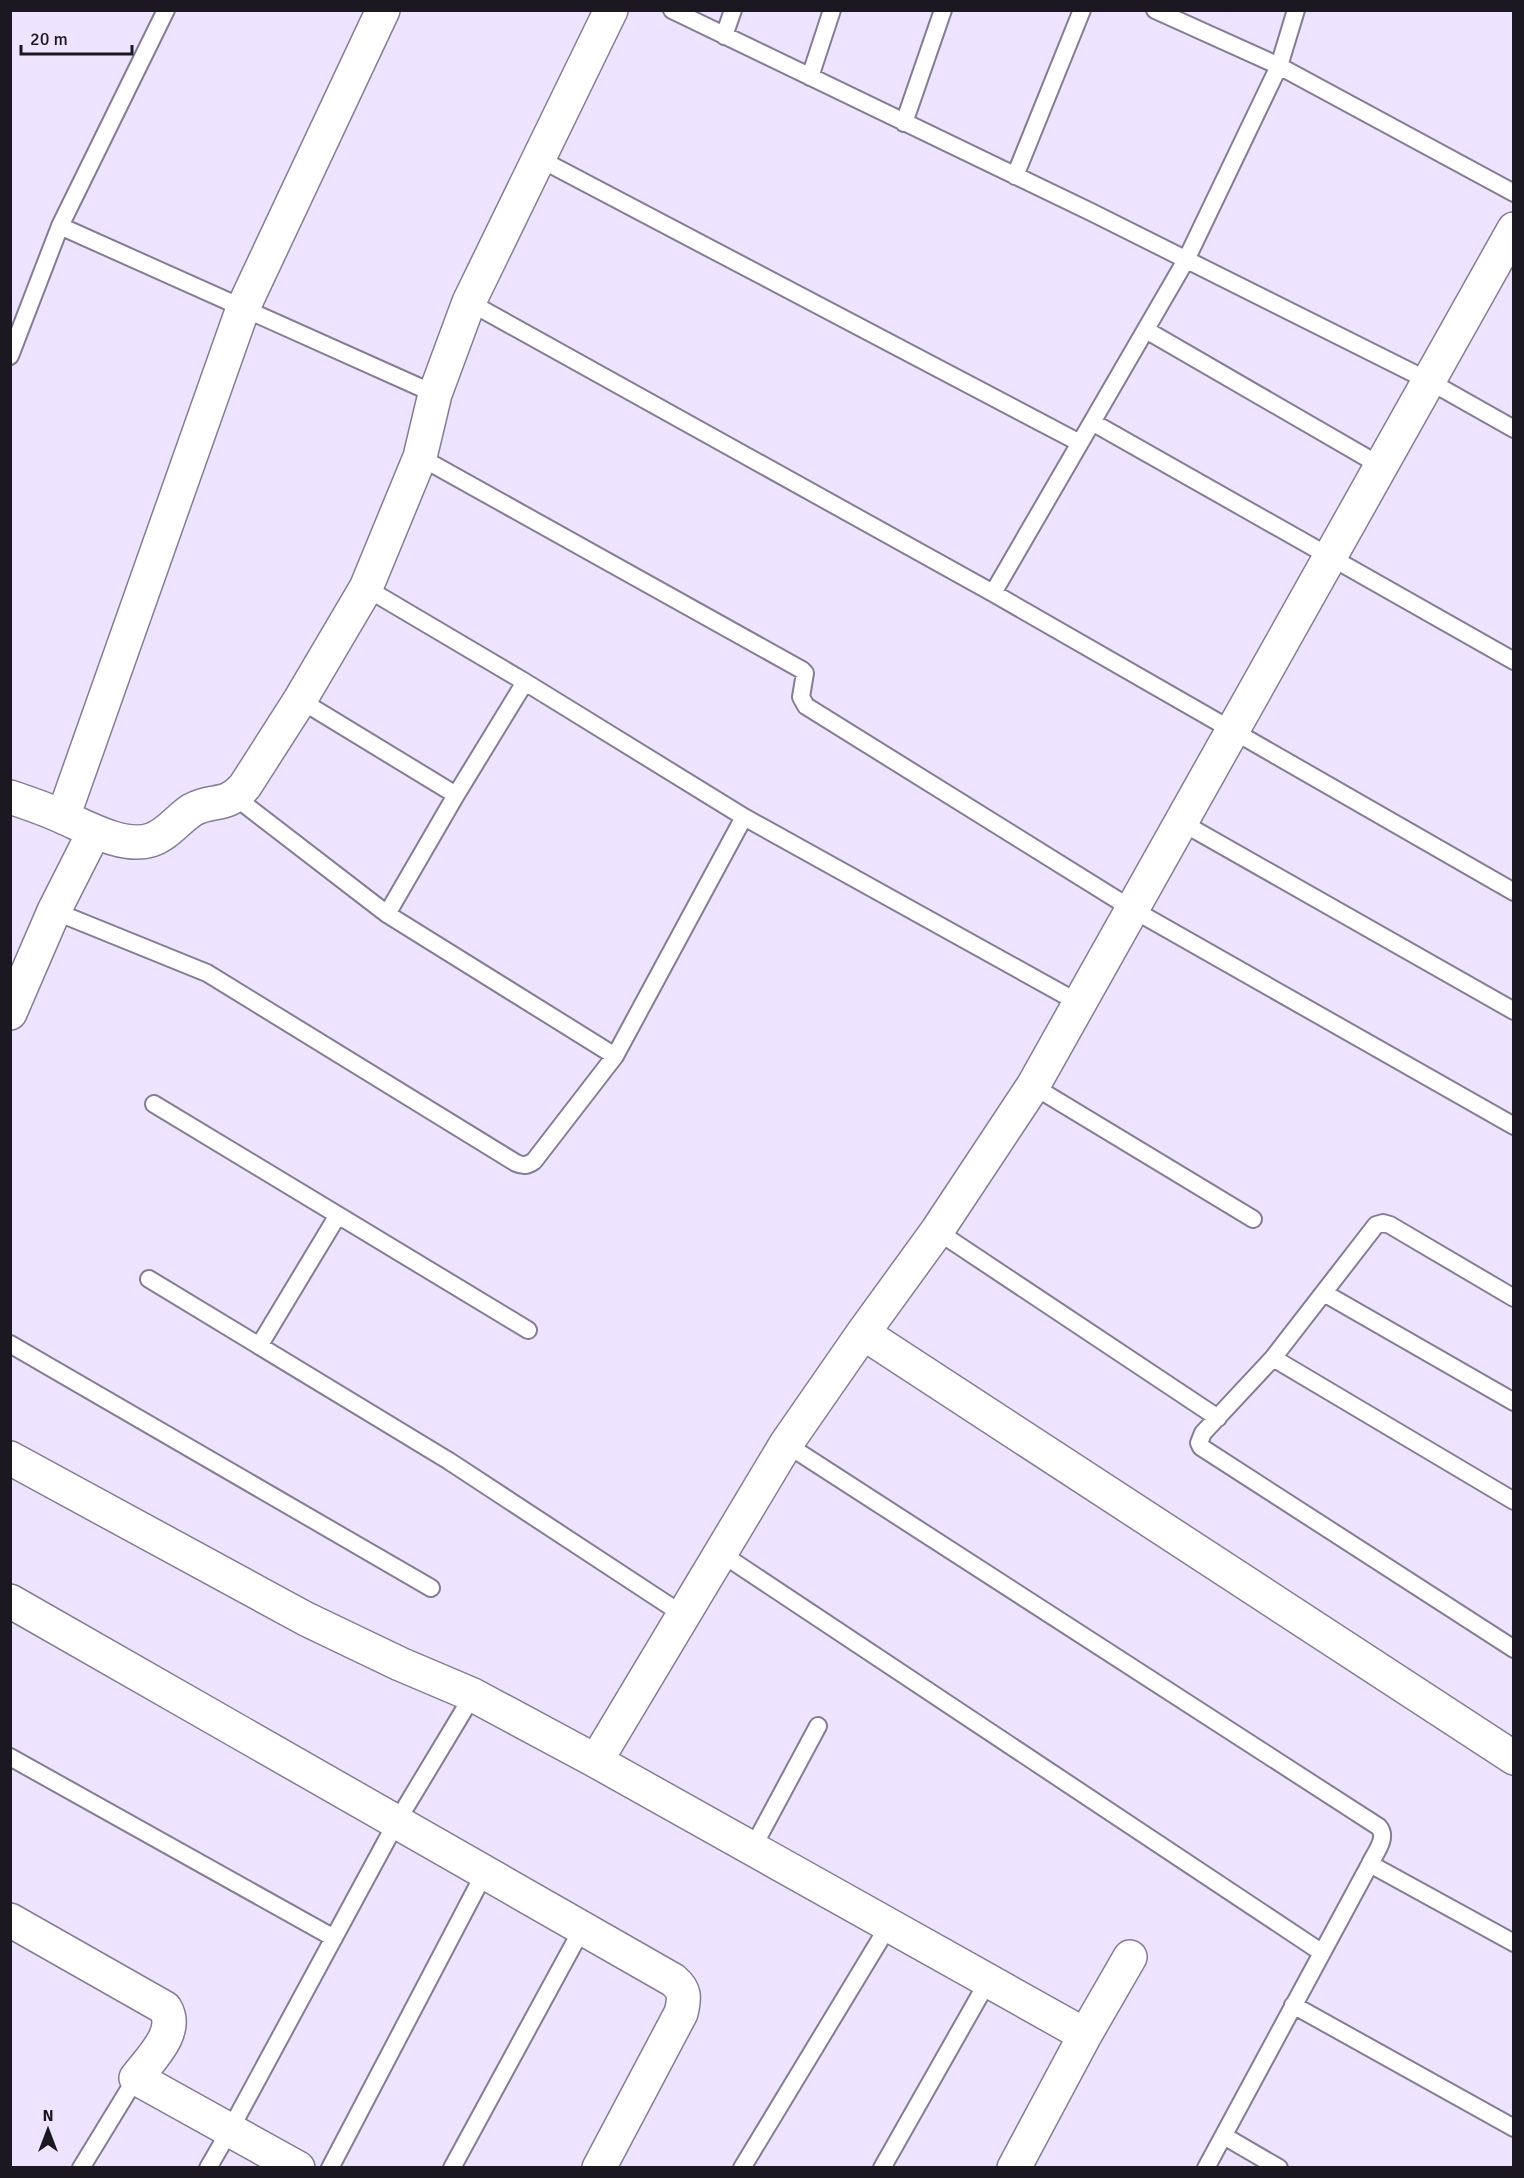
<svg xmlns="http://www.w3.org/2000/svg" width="1524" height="2178" font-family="Signika,sans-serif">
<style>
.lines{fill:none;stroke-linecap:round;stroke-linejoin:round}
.lane-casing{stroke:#867c94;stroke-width:20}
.street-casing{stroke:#867c94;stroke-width:36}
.lane{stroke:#fff;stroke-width:16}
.street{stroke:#fff;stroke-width:33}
</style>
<rect width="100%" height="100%" fill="#eee4ff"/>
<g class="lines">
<!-- lane casing -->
<g class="lane-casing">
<path id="lane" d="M672,10L1091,212L1429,381L1514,429
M1155,10L1279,66L1514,193
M724,36L733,10
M810,77L832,10
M904,123L943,10
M540,159L1080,443
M1015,176L1082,10
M60,226L435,394
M469,302L993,593L1514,892
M1146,330L1381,466
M10,356L60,226L166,10
M1092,422L1514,661
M420,457L802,670L805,673L801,697L806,706L1132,909L1514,1126
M366,588L525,682L744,817L1079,1003
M993,593L1186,260L1279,66L1296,10
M300,700L456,795
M235,797L387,914L615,1056
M1181,822L1514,1011
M54,911L207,973L516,1163C523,1166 527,1166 534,1161L615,1056L744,817
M387,914L456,795L525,682
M1033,1086L1253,1219
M154,1104L528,1330
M937,1231L1218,1418
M149,1279L449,1461L685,1616
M1324,1293L1514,1402
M1514,1298L1390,1225L1383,1223L1376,1225L1273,1358L1203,1433L1199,1443L1201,1447L1514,1649
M10,1344L431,1588
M259,1346L338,1215
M1273,1358L1514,1501
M786,1444L1379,1827C1388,1838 1375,1853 1370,1864L1206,2168
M722,1554L1321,1952
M10,1757L334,1938
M752,1849L818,1726
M1370,1864L1514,1943
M1293,2005L1514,2128
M1224,2136L1279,2168
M81,2168L136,2078
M208,2168L230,2130L396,1823L473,1695
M330,2168L484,1874
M452,2168L582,1929
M742,2168L889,1925
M882,2168L988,1981"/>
</g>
<!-- street casing -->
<g class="street-casing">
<path id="street" d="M10,797C28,803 46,809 63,817C86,827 124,849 151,840C167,835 178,819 192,810C214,798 225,809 245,786L300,700L366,588L420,457L435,394L469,302L611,10
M63,817L243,308L383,10
M10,1013L54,911L94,832
M863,1333L1514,1758
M10,1458L306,1619L400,1664L473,1695L596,1761L1085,2035
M10,1601L673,1980C685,1990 685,1997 681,2013L599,2168
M596,1761L786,1444L863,1333L937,1231L1033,1086L1514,229
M10,1920L165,2008C180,2032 150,2059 136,2078L298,2168
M1014,2168L1085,2035L1130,1957"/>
</g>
<!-- lane -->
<use href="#lane" class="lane"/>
<!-- street -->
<use href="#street" class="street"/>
</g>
<!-- border -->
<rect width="1524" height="2178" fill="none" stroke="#1c1821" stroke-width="24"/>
<!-- north arrow -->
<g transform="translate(48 2130)" stroke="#eee4ff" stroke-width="4.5" paint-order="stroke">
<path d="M0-4.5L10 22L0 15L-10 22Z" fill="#1c1821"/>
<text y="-9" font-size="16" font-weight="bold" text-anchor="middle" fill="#1c1821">N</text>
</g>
<!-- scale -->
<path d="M21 45v9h111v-9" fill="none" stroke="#1c1821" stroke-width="3"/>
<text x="30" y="45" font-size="18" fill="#1c1821" stroke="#eee4ff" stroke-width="4.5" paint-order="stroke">20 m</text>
</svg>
